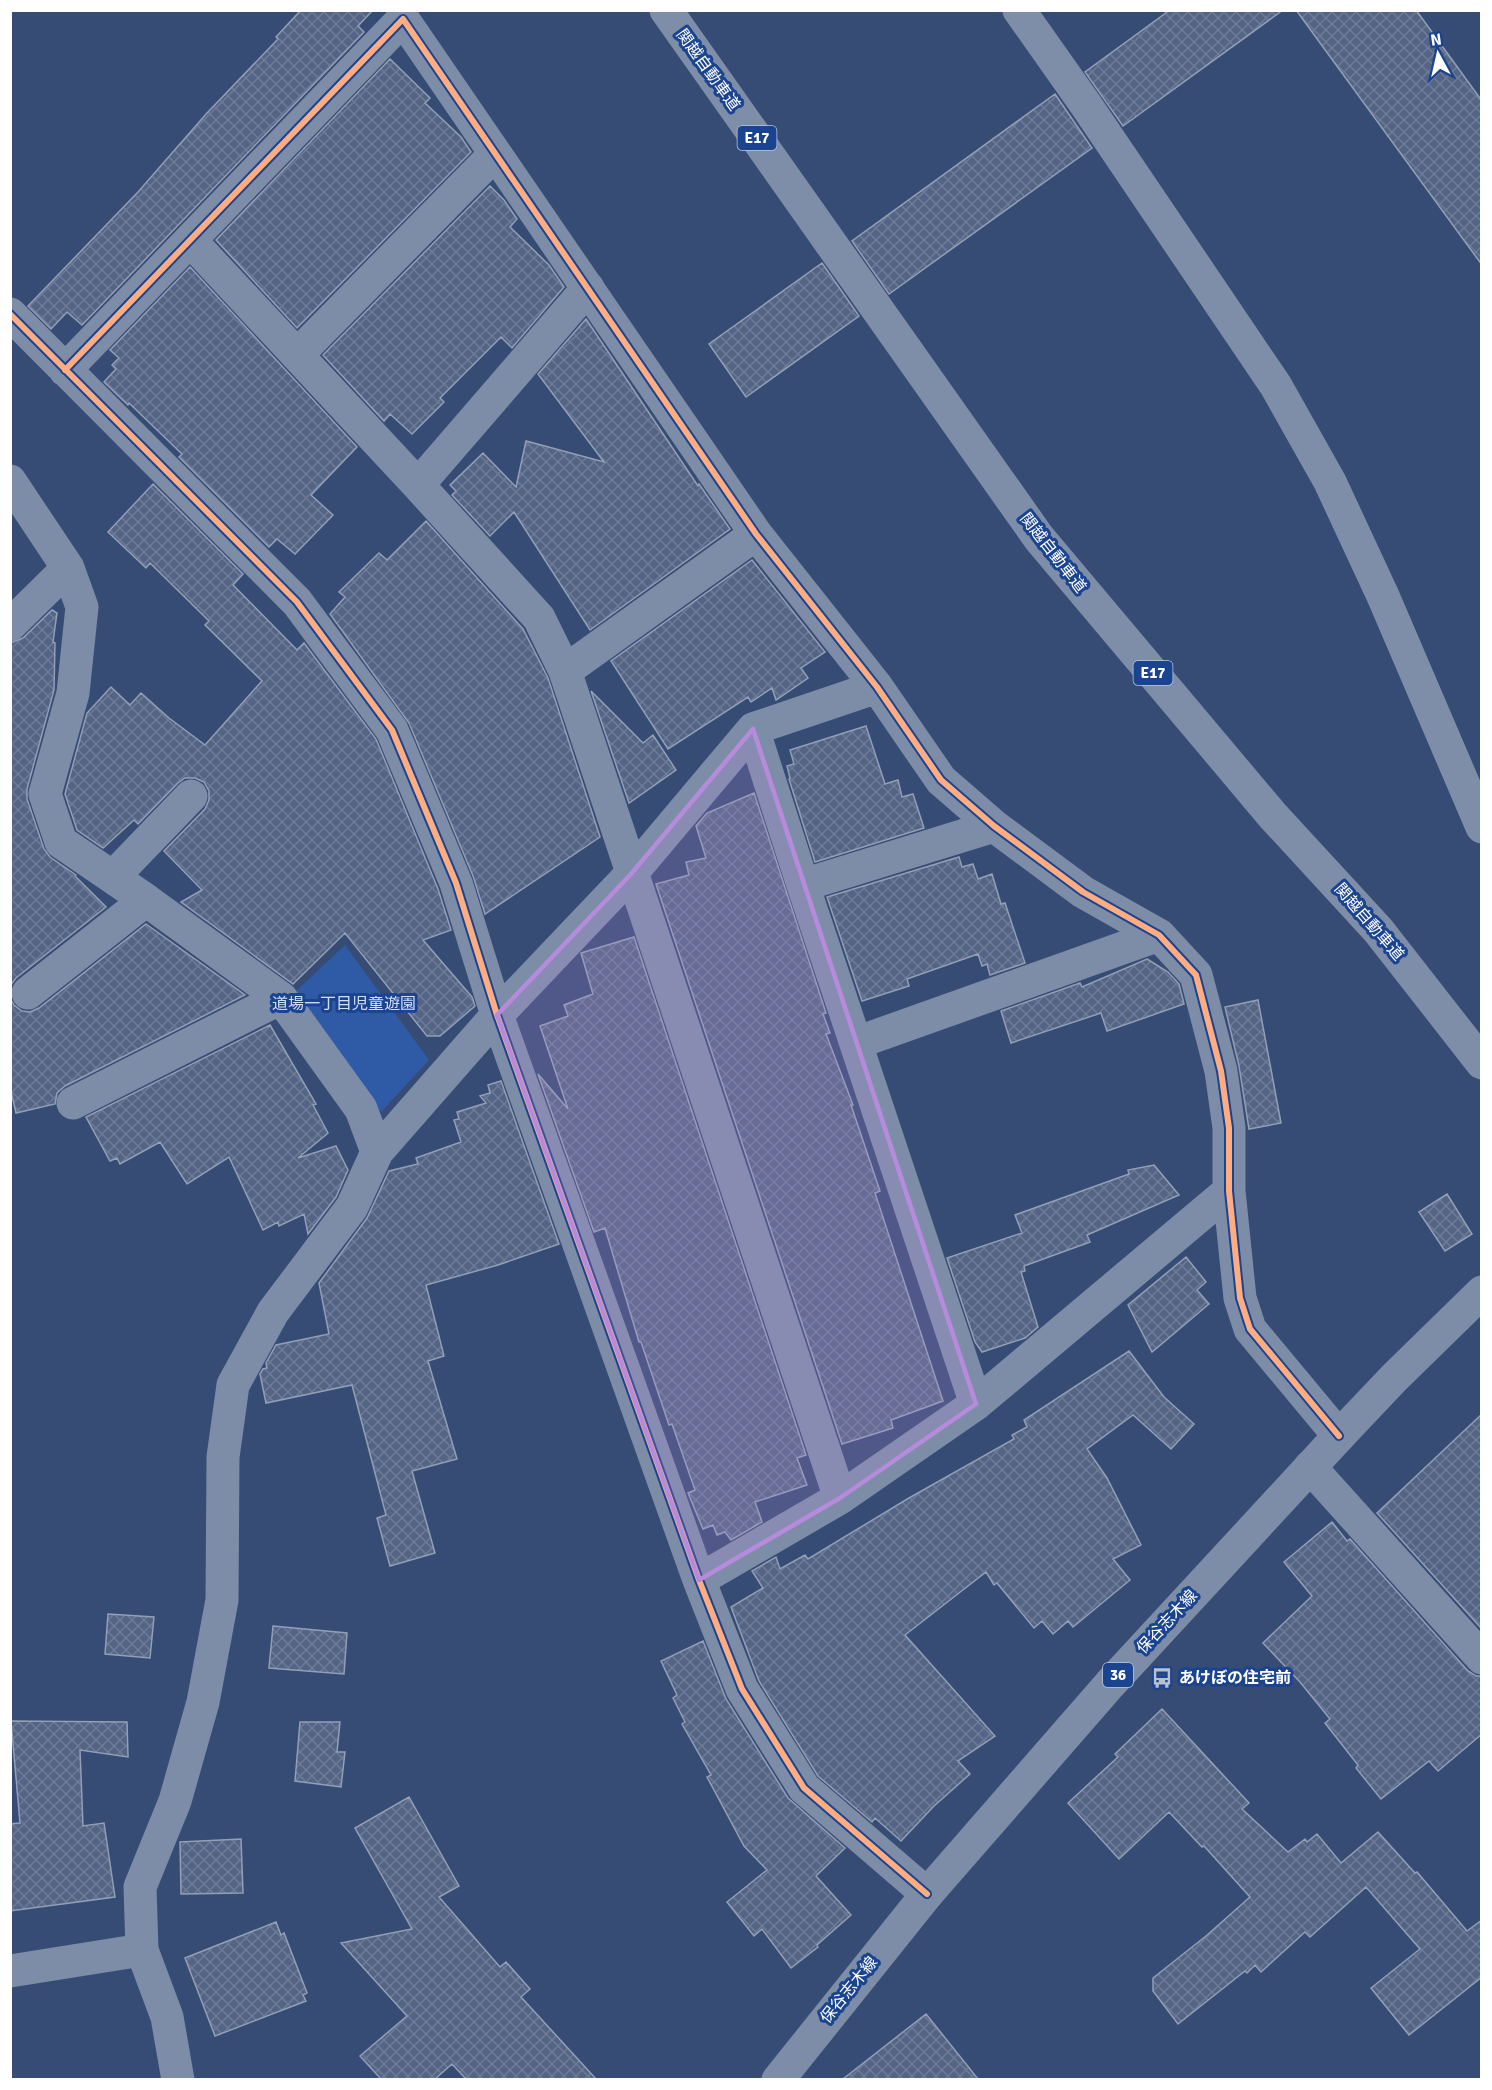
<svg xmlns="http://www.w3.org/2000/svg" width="1492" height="2090" font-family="Signika,'Noto Sans JP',sans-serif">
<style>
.green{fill:#2f5ba6}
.building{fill:url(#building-cross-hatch);stroke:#929fb6;stroke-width:1.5}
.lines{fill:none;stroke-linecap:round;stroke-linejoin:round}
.minor{stroke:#7d8da8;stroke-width:33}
.major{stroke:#7d8ca7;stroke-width:33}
.highway{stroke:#7e8da8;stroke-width:33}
.cycleway-casing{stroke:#1b4490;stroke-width:10}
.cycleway{stroke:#ffac80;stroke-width:6}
.marked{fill:#b68bdc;fill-opacity:0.2;stroke:#b68bdc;stroke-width:4.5;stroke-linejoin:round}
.labels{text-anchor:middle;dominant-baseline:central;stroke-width:6;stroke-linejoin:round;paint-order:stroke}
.shield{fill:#1b4490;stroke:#bbc7de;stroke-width:1.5}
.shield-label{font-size:15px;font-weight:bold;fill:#fff}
.street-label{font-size:16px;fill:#fff;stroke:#1b4490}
.park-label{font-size:16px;fill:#d0dffa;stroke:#1b4490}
.poi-label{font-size:16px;font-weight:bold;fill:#fff;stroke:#1b4490;text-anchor:start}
</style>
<defs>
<pattern id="building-cross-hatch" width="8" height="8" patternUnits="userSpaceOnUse" patternTransform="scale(1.5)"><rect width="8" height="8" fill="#536485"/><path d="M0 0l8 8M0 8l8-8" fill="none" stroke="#6d7b97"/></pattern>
</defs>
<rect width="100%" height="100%" fill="#364c75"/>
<!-- green -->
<path class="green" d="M345,945L429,1060L381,1112L292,995Z"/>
<!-- building -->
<path class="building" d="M301,10H373L358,26L364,32L82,325L67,312L51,329L28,306L138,192L207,113L278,39L276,37Z
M1170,10H1283L1123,126L1085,72Z
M1296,10H1416L1482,101V265Z
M390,59L430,98L425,103L461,137L471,152L297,328L216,240Z
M1055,94L1092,148L889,294L852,241Z
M490,186L504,200L517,219L510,227L549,265L564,287L512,348L501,337L440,398L444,402L412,434L390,414L384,421L323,355Z
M822,263L859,316L746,397L709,344Z
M190,267L357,447L311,495L333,515L295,554L277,539L269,547L179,457L182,454L129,403L128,405L104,382L116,369L112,365L119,358L110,350Z
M586,319L698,486L699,484L730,529L590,630L514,512L490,536L452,495L456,491L450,485L483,453L516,487L526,441L604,462L538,374Z
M153,484L243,574L233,585L297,650L304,643L376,739L438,889L451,930L423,940L472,997L475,1006L440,1036H427L345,933L293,984L181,902L202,890L164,851L205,809L209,800V791L204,782L195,778H185L178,783L138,824L134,820L103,848L77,830L65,794L87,713L111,687L130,705L141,693L169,718L205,745L262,681L205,625L209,621L150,563L146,568L108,532Z
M426,521L523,629L548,678L600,837L485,914L473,876L409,723L330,614L345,597L339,592L379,553L387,560Z
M752,560L825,652L801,668L808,678L776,700L772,688L751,702L748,697L668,749L611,661Z
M52,610L57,613L53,642L55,643L54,690L27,789V799L44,849L50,857L76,875L75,876L106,907L16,978L10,986V643L23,638Z
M591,691L643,743L653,735L676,770L629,803Z
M866,726L885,784L898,780L902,797L913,794L924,828L815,862L789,779L790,778L787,766L794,764L790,750Z
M754,793L826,1013L823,1014L830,1033L826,1034L853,1105H851L880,1191L875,1193L943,1401L891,1420L893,1428L842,1444L656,884L689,875L686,862L706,858L696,826L707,813Z
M959,857L962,867L973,864L978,879L992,874L1001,904L1005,903L1025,963L990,975L987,964L982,966L978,954L907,979L909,986L862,1001L827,897Z
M146,924L245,995L65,1086L57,1093L55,1104L16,1113L10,1087V998L14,1005L22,1011L30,1012L39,1008Z
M634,937L806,1455L797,1458L807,1485L755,1502L762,1522L731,1540L725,1532L717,1535L713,1525L703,1529L688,1493L695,1490L672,1424L669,1425L641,1342H639L605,1228L594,1232L538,1074L568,1109L540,1026L568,1016L564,1005L593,994L581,953Z
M1147,959L1168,972L1179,984L1184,1004L1107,1031L1101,1013L1011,1043L1001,1011L1080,983L1082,987Z
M1258,1000L1281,1123L1249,1129L1239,1066L1225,1007Z
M270,1025L316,1104L313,1105L328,1133L298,1158L336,1146L348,1170L336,1197L308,1234L304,1214L279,1226L278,1222L263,1230L229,1157L187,1184L160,1142L120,1164L117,1158L110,1161L86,1117Z
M501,1081L559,1244L498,1265L426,1285L444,1356L428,1361L457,1459L412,1471L435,1553L390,1566L377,1518L386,1515L352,1385L266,1403L260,1374L263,1369L267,1368L266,1363L276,1345L329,1334L319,1283L367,1218L389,1171L418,1164L416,1158L461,1142L454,1120L459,1119L457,1112L486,1103L480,1096L490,1093L488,1085Z
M1154,1165L1179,1195L1087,1235L1090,1242L1024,1266L1025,1271L1021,1272L1038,1327L1025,1338L982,1352L975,1342L947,1258L1022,1233L1015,1215L1129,1174L1128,1170Z
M1447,1194L1472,1234L1445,1251L1419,1212Z
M1186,1257L1206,1282L1197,1290L1209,1304L1152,1352L1128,1305Z
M1129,1351L1164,1397L1194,1424L1171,1449L1133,1415L1087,1449L1107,1478L1141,1545L1113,1559L1130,1580L1073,1627L1068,1621L1053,1634L1042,1621L1034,1628L997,1583L994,1585L986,1572L905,1635L995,1736L958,1761L970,1774L934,1806L901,1841L875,1818L872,1822L818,1776L759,1681L731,1607L763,1588L752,1571L776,1557L780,1569L805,1555L808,1559L909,1498L1014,1439L1012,1435L1027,1427L1024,1420Z
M1482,1414V1629L1377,1513Z
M1332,1522L1347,1541L1350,1539L1468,1671L1476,1676H1482V1734L1438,1771L1429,1761L1381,1799L1356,1768L1358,1765L1325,1723L1330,1719L1300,1682L1263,1643L1312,1596L1284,1562Z
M108,1614L154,1617L150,1658L105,1654Z
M273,1626L347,1633L344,1674L269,1668Z
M703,1641L726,1699L788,1798L845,1848L816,1876L851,1915L817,1945L818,1947L791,1968L762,1929L754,1936L727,1902L767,1870L744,1846L707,1777L711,1775L682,1724L685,1722L673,1698L677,1695L661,1661Z
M1162,1709L1249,1803L1242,1809L1288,1852L1305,1839L1307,1842L1317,1834L1341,1863L1378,1832L1415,1873L1417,1872L1467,1931L1482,1920V1977L1409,2035L1371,1988L1420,1949L1366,1887L1310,1937L1305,1932L1261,1972L1255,1965L1247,1973L1245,1971L1178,2024L1153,1991V1978L1206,1936L1250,1897L1204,1846L1202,1847L1169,1812L1119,1859L1068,1803L1118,1757L1115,1754Z
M11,1721L127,1722L128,1757L80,1750L83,1826L104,1823L115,1897L10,1911V1824L20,1823Z
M300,1722H340L337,1752H345L341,1787L295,1781Z
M409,1797L459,1886L439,1897L500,1967L506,1962L530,1989L521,1997L596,2079H466L452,2064L435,2079H381L360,2056L407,2016L341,1943L412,1929L355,1828Z
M241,1839L243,1893L181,1894L180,1842Z
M276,1922L281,1935L284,1933L307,1993L303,1995L306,2001L215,2036L185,1958Z
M926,2014L978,2079H843Z"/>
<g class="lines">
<!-- minor -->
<path class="minor" d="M190,240L418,485L539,618L565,671L840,1498
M10,314L297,602L392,730L456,883L497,1015L699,1580L742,1689L804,1788L927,1894
M297,355L495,154
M65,370L403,19L756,534L877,687L941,780L994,826L1083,892L1159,935L1196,975L1221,1071L1229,1128V1191L1240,1298L1250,1329L1339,1436
M10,481L68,568L82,607L73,693L45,794L61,842L146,900L281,998L361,1109L377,1152
M418,485L588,288
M10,625L68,568
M565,671L756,534
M753,729L803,885L976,1404
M113,877L191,796
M803,885L994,826
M28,993L146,900
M856,1043L1159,935
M73,1103L281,998
M1310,1467L1482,1658
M699,1580L840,1498L976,1404L1229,1191
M10,1971L142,1950
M178,2080L167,2017L142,1950L140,1887L175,1801L203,1702L222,1600L223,1457L233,1385L273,1312L352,1207L377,1152L497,1015L631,874L753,729L877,687"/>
<!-- major -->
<path class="major" d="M778,2080L927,1894L1110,1684L1339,1436L1394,1378L1482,1292"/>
<!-- highway -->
<path class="highway" d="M666,10L1039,538L1273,816L1378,930L1482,1063
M1019,10L1086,105L1276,386L1330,482L1383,596L1482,827"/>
<!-- cycleway casing -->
<g class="cycleway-casing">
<path id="cycleway" d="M10,314L297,602L392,730L456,883L497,1015L699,1580L742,1689L804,1788L927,1894
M65,370L403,19L756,534L877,687L941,780L994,826L1083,892L1159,935L1196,975L1221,1071L1229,1128V1191L1240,1298L1250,1329L1339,1436"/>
</g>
<!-- cycleway -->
<use href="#cycleway" class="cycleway"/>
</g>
<!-- marked area -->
<path class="marked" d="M753,729L976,1404L840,1498L699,1580L497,1015L631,874Z"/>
<!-- icons -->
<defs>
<g id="bus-bare" transform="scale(1.62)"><path d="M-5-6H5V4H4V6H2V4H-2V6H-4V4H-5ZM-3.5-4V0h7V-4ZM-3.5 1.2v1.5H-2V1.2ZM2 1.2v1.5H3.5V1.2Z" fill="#b9c0cf" stroke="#1b4490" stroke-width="2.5" paint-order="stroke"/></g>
</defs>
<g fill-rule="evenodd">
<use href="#bus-bare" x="1162" y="1678"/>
</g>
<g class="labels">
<!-- shield labels -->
<g class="shield">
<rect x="737.5" y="126" width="39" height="24" rx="4.5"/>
<rect x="1133.5" y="661" width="39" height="24" rx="4.5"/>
<rect x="1103" y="1663" width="30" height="24" rx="4.5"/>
</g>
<g class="shield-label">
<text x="757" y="138">E17</text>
<text x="1153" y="673">E17</text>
<text x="1118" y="1675">36</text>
</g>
<!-- street labels -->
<g class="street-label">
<text transform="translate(708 70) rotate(54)">関越自動車道</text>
<text transform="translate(1053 553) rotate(52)">関越自動車道</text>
<text transform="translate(1369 922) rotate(49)">関越自動車道</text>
<text transform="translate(1167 1622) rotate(-47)">保谷志木線</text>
<text transform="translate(849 1990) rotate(-51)">保谷志木線</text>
</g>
<!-- park labels -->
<g class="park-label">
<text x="344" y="1004">道場一丁目児童遊園</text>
</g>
<!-- poi labels -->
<g class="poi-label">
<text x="1179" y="1678">あけぼの住宅前</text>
</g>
</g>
<!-- border -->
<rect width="1492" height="2090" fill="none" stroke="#ffffff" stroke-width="24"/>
<!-- north arrow -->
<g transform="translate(1438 54) rotate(352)" stroke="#1b4490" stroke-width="4.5" paint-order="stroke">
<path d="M0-4.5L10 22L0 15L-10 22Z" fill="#ffffff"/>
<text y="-9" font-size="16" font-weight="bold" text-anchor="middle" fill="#ffffff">N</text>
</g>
</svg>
